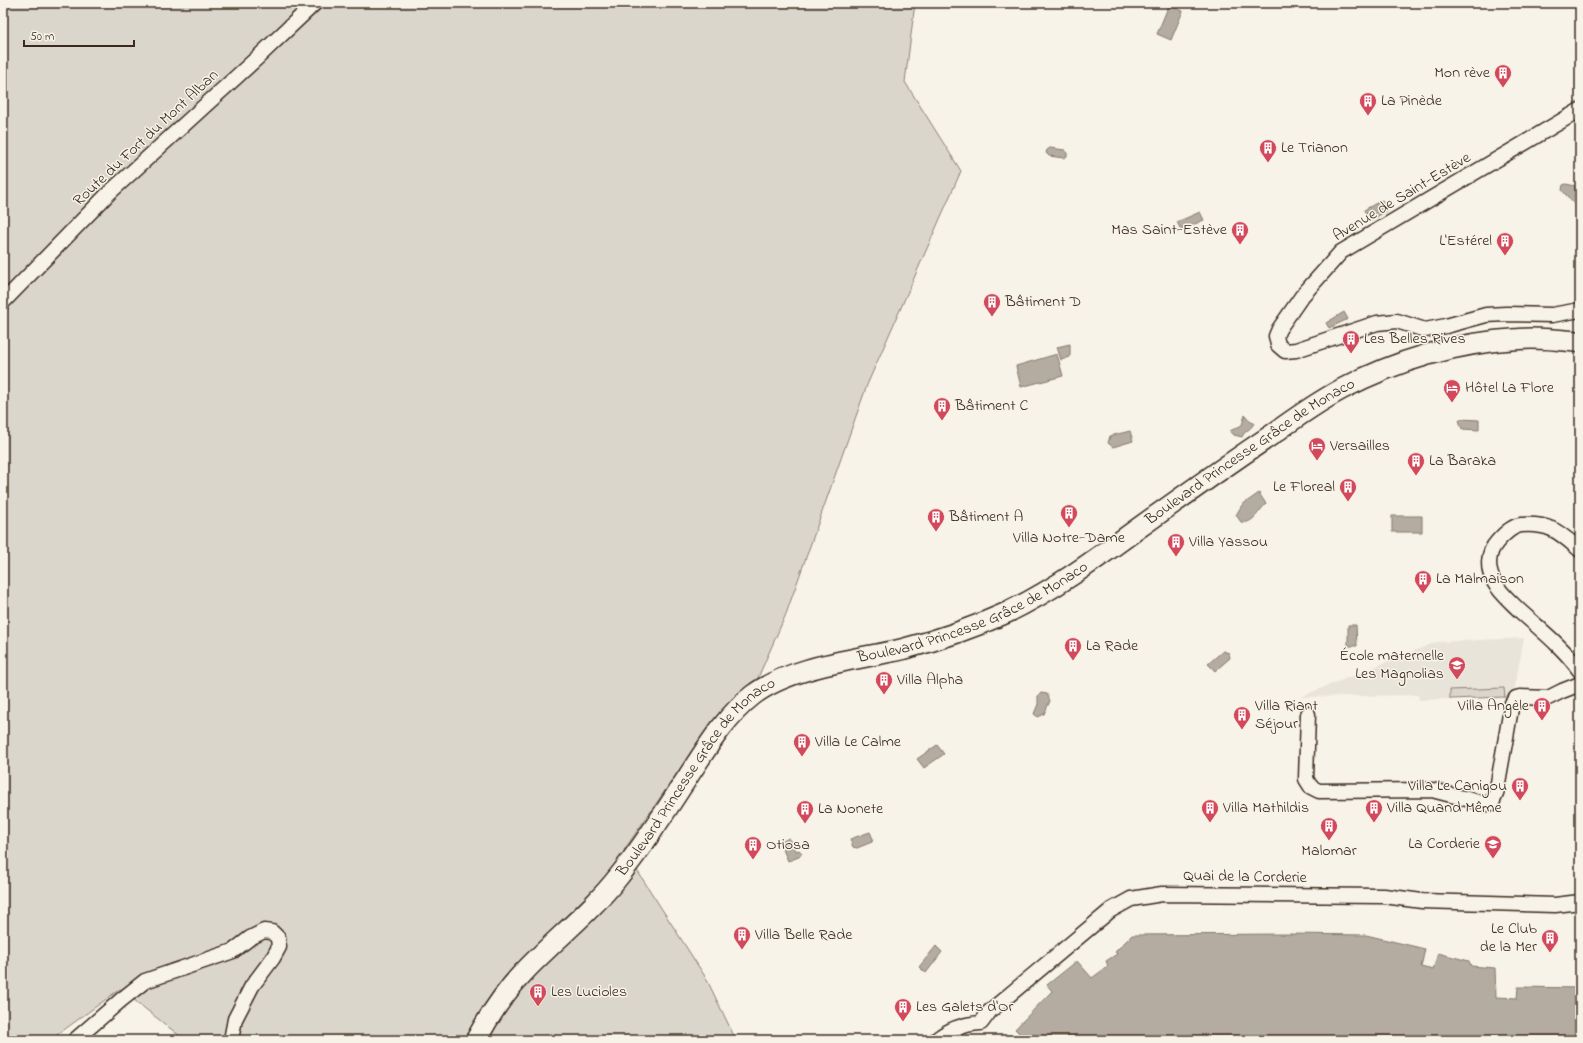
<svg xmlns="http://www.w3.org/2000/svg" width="1583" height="1043" font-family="'Indie Flower',sans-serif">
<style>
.built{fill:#e9e4d9}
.green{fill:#dbd6cb;stroke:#8b8074}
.water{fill:#b4aca0;stroke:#84786c}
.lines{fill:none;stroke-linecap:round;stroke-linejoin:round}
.minor-casing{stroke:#3b2a1e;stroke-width:17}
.secondary-casing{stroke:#3b2a1e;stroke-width:23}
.minor{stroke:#f7f3e8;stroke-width:14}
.secondary{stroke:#f7f3e8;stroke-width:20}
.labels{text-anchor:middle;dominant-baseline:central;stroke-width:3;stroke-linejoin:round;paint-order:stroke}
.poi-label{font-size:16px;fill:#3b2a1e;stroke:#f7f3e8;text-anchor:start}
.street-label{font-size:16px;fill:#3b2a1e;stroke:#f7f3e8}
</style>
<rect width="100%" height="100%" fill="#f7f3e8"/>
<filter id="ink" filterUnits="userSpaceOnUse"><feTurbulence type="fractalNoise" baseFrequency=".025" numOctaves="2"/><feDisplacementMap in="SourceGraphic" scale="8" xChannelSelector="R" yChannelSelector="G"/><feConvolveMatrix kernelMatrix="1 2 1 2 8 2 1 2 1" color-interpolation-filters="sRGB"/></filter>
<g filter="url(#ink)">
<!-- built -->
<path class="built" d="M1524,638L1513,697L1419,700L1418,695L1300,697L1436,642Z"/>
<!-- green -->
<path class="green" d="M3,3H915L905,82L961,171L867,385L786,614L757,680L711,724L624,850L706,978L736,1040H185L120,989L50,1040H3Z
M1504,688L1505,697L1450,699V690Z"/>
<!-- water -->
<path class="water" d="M1169,5L1183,11L1171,40L1157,34Z
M1050,148L1065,150L1067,153V156L1064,158L1049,156L1046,153L1047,150Z
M1566,184L1580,187V208L1572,202L1562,190L1563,185Z
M1382,200L1388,210L1370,221L1364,210Z
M1200,212L1204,220L1181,230L1177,222Z
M1344,312L1348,319L1329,328L1326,323Z
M1070,344V357L1061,360L1057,347Z
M1057,354L1063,376L1021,387L1016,366Z
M1245,415L1251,422L1254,423C1252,429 1244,431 1242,437L1234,435L1230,431L1242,425Z
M1461,419L1479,420V430L1462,429L1459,420Z
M1130,431L1133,441L1113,447L1108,443L1110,436Z
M1259,493L1266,504C1258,511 1253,525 1241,522L1236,515L1242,505Z
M1392,516H1422V532H1392Z
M1348,625H1356L1357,646H1348Z
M1223,651L1229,653L1230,658L1215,671L1208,664Z
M1041,693L1047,694L1050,701L1044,714L1038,717L1034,714L1038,704V696Z
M937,745L944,754L924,768L917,759Z
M870,832L873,839L872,842L857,848L853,847L850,839Z
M789,838L792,841L796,851L799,850L802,853L799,857L788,861L781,845L783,841Z
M1290,934L1366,935L1425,949L1421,967L1433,970L1438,953L1469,961L1471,966L1495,968L1496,997L1517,998L1518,987L1580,988V1040H1023V1037L1015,1029L1052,991L1047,985L1077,961L1092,978L1108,966L1106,961L1117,954L1115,952L1132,935Z
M936,946L942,952L926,973L919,967Z"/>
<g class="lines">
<!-- minor casing -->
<g class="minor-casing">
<path id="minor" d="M1580,110L1341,252L1302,296L1279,329L1276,336L1278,345L1285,351L1296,350L1377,323L1397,321L1425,330L1446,326L1486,315L1506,314L1552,315L1580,310
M3,302L108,194L256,59L315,3
M1580,550C1559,532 1551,523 1521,525C1512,526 1503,535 1497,542C1487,553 1487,569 1494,582C1500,593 1511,602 1520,611C1541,630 1564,648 1580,671
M1308,714L1306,779L1311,787L1319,791L1432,790L1486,804L1492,803L1496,794L1512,703L1516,698L1520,697L1548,698L1562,691L1580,684
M75,1040L121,1000L145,981L233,951L250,938L264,931L272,932L278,938L279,947L273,958L252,986L235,1019L231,1040
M936,1040C949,1029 964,1024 981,1023L990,1011L1111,910L1131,899L1162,894L1384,896L1422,901L1555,905L1580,902"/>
</g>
<!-- secondary casing -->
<g class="secondary-casing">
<g id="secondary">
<path id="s1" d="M476,1040C489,1016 504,993 523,973C554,940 591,912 619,876C645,844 667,809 689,775C708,746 726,716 753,695C791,666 856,660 903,649C938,640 973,628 1006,613C1052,591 1092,562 1133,532C1179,499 1225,466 1273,434C1295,418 1318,402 1342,389C1395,361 1458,342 1519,339C1539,337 1560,340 1580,342"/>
</g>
</g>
<!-- minor -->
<use href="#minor" class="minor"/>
<!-- secondary -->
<use href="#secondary" class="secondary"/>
</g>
</g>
<!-- icons -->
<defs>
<g id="building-pin" transform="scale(0.9)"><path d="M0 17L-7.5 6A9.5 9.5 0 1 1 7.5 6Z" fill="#d1495b" stroke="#f7f3e8"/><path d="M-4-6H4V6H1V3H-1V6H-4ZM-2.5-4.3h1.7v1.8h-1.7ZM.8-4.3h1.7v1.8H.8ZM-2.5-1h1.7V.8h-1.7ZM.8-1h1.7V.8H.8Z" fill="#fff"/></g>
<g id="hotel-pin" transform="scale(0.9)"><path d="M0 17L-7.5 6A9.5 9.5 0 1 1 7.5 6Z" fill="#d1495b" stroke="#f7f3e8"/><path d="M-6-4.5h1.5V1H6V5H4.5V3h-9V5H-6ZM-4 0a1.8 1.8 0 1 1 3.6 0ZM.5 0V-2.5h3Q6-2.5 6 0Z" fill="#fff"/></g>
<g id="school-pin" transform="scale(0.9)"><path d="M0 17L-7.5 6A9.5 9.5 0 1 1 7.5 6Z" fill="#d1495b" stroke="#f7f3e8"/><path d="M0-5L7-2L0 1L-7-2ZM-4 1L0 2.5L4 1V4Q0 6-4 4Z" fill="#fff"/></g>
<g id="university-pin" transform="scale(0.9)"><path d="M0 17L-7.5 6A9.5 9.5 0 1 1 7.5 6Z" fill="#d1495b" stroke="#f7f3e8"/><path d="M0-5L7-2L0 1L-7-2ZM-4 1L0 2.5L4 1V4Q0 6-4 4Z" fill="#fff"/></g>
</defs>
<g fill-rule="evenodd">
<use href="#building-pin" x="1503" y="73"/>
<use href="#building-pin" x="1368" y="101"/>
<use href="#building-pin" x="1268" y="148"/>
<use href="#building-pin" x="1240" y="230"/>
<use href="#building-pin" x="1505" y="241"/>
<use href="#building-pin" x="992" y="302"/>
<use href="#building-pin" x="1351" y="339"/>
<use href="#hotel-pin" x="1452" y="388"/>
<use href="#building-pin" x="942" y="406"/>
<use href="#hotel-pin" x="1317" y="446"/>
<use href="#building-pin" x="1416" y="461"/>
<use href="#building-pin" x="1348" y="487"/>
<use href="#building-pin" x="1069" y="513"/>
<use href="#building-pin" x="936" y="517"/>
<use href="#building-pin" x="1176" y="542"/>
<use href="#building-pin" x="1423" y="579"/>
<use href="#building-pin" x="1073" y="646"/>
<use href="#school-pin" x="1457" y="665"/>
<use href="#building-pin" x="884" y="680"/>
<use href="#building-pin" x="1542" y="706"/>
<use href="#building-pin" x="1242" y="715"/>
<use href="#building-pin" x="802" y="742"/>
<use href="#building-pin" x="1520" y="786"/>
<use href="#building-pin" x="1210" y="808"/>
<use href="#building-pin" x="1374" y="808"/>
<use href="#building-pin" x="805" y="809"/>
<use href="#building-pin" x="1329" y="826"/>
<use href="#university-pin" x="1493" y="844"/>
<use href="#building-pin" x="753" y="845"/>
<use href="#building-pin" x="742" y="935"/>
<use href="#building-pin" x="1550" y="938"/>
<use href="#building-pin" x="538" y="992"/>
<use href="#building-pin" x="903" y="1007"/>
</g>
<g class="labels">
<!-- poi labels -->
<g class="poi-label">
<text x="1490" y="73" text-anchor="end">Mon rève</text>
<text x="1381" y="101">La Pinède</text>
<text x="1281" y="148">Le Trianon</text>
<text x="1227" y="230" text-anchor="end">Mas Saint-Estève</text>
<text x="1492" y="241" text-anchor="end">L'Estérel</text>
<text x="1005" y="302">Bâtiment D</text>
<text x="1364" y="339">Les Belles Rives</text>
<text x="1465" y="388">Hôtel La Flore</text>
<text x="955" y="406">Bâtiment C</text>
<text x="1330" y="446">Versailles</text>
<text x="1429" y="461">La Baraka</text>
<text x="1335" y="487" text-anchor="end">Le Floreal</text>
<text x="949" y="517">Bâtiment A</text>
<text x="1069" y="538" text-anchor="middle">Villa Notre-Dame</text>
<text x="1189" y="542">Villa Yassou</text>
<text x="1436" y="579">La Malmaison</text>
<text x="1086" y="646">La Rade</text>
<text x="1444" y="656" text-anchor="end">École maternelle<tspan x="1444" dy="18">Les Magnolias</tspan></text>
<text x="897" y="680">Villa Alpha</text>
<text x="1255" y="706">Villa Riant<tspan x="1255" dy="18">Séjour</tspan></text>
<text x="1529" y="706" text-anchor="end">Villa Angèle</text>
<text x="815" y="742">Villa Le Calme</text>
<text x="1507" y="786" text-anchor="end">Villa Le Canigou</text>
<text x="1223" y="808">Villa Mathildis</text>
<text x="1387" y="808">Villa Quand Même</text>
<text x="818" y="809">La Nonete</text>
<text x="1480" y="844" text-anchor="end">La Corderie</text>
<text x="766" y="845">Otiosa</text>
<text x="1329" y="851" text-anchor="middle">Malomar</text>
<text x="1537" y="929" text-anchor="end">Le Club<tspan x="1537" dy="18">de la Mer</tspan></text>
<text x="755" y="935">Villa Belle Rade</text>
<text x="551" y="992">Les Lucioles</text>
<text x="916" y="1007">Les Galets d'Or</text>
</g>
<!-- street labels -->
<g class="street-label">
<text transform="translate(146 138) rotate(-43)">Route du Fort du Mont Alban</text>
<text transform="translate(1402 197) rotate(-31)">Avenue de Saint-Estève</text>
<text stroke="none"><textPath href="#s1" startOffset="1005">Boulevard Princesse Grâce de Monaco</textPath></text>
<text stroke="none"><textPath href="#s1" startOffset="681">Boulevard Princesse Grâce de Monaco</textPath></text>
<text stroke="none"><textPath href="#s1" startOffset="345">Boulevard Princesse Grâce de Monaco</textPath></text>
<text transform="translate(1245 877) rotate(1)">Quai de la Corderie</text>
</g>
</g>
<!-- margin -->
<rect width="1583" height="1043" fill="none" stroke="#f7f3e8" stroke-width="16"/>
<rect x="8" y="8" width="1567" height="1027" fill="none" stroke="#3b2a1e" stroke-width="1.5" filter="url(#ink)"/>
<!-- scale -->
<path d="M24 40v6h110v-6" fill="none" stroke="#3b2a1e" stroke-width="2"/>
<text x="30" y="40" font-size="12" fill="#3b2a1e" stroke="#f7f3e8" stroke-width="3" paint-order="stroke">50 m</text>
</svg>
